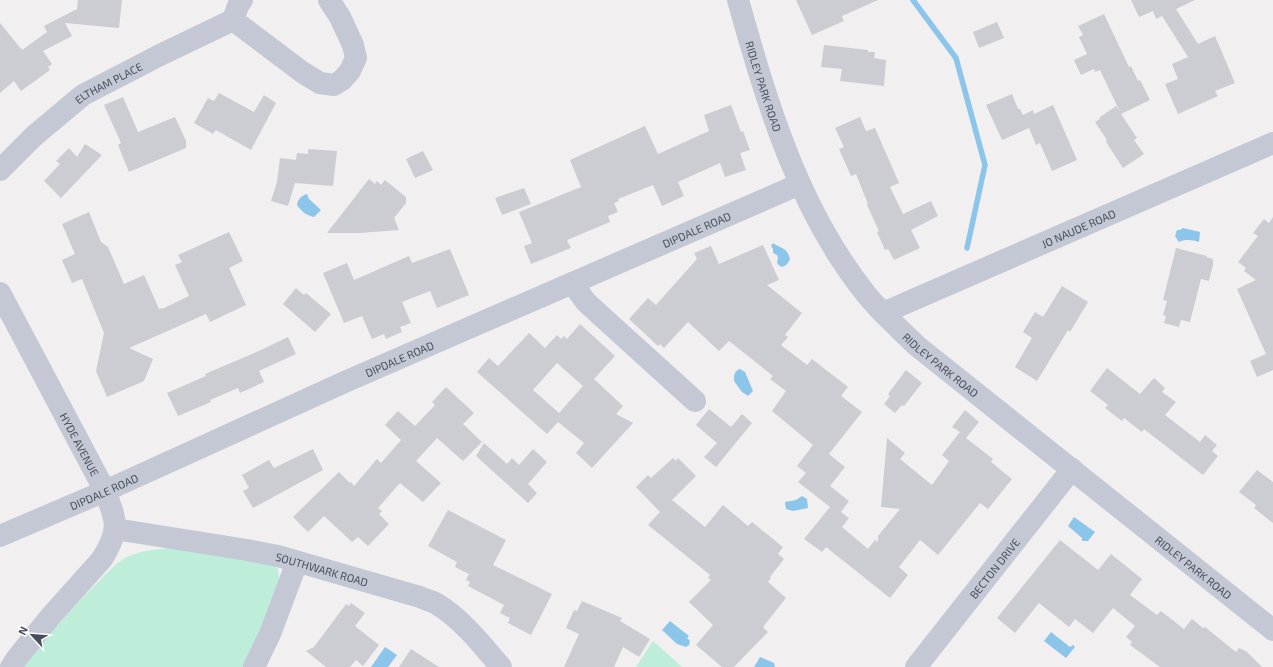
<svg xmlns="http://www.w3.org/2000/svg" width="1273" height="667" font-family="'Exo 2',sans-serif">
<rect width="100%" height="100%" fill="#f1efef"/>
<g fill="#beeed9">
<path d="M175 548 274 564 278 568 279 579 247 667H24C48 637 73 606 101 579 109 571 117 562 127 557 142 550 159 549 175 548Z"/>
<path d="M653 641 682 667H636Z"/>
</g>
<g fill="#8cc5ea">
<path d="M307 194 309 199 321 210 314 217C306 215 302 212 297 205 298 199 301 196 307 194Z"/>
<path d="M1183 228 1200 232 1199 242C1193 240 1185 239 1179 242L1175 236 1177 230H1180Z"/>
<path d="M773 243C781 249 787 247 790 259 787 266 782 270 777 263L778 258 777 255 773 253V249L771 246Z"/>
<path d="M740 369 745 372 753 391 748 396 742 392 734 381C734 375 734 371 740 369Z"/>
<path d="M802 496 807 499 808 508 793 511 786 509 785 502 796 500Z"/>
<path d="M1074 517 1095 532 1088 541H1082V538L1068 526Z"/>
<path d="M670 621 689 636 687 638 690 641 689 645 686 647 677 644 662 630Z"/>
<path d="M1051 632 1070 647 1073 645 1075 647 1066 658 1044 641Z"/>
<path d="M385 647 397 655 388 667H371Z"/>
<path d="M760 657 774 663 775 667H754Z"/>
</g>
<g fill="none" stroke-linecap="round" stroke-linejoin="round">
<path stroke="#8cc5ea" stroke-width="5.5" d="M913 0 956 58 985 165 967 248"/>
</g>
<g fill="#cccdd3" fill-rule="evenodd">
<path d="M78 0H122L119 28 65 23 72 36 43 51 52 64 48 67 50 70 21 91 14 81 0 93V23L22 50 47 32 44 26 77 9Z"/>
<path d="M796 0H878L842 16 844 21 812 35Z"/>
<path d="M1131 0H1195L1176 9 1198 44 1215 36 1235 83 1215 91 1218 96 1178 114 1165 84 1178 79 1172 64 1188 57 1162 16 1156 19 1153 11 1139 17Z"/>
<path d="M1104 14 1129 67 1131 66 1138 81 1140 80 1150 100 1121 114 1137 138 1134 140 1144 154 1123 168 1106 142 1107 140 1095 122 1100 119 1099 118 1116 106 1120 112 1100 70 1095 72 1094 69 1081 75 1074 60 1087 54 1079 37 1083 35 1078 26Z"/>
<path d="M997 22 1004 38 979 48 973 32Z"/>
<path d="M824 45 868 50V52H875L874 58 886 60 884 86 840 81 842 69 821 67Z"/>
<path d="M219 93 254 112 264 95 276 103 251 150 216 130 213 134 194 123 208 98 214 101Z"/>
<path d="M1012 94 1018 109H1020L1023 115 1033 110 1034 114 1053 105 1077 160 1052 171 1040 143 1036 145 1029 128 1002 140 986 105Z"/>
<path d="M123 97 138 132 175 117 186 141V148L129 172 118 145 121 143 104 105Z"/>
<path d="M731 105 741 132 743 131 750 150 740 153 746 170 725 177 720 163 678 182 684 196 662 206 653 185 618 199 619 201 614 203 618 212 608 216 610 222 567 240 571 248 531 264 524 246 532 243 519 212 581 187 570 160 645 126 658 154 709 131 704 115Z"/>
<path d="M860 117 866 131 875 128 899 183 890 187 903 214 931 201 938 216 911 230 920 248 894 260 888 249 885 250 877 232 879 231 867 205 868 204 856 174 851 176 839 149 844 147 835 128Z"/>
<path d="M85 144 102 155 61 198 44 181 60 164 56 161 69 148 77 157Z"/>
<path d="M308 149 337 151 333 186 295 183 288 206 271 201 277 182 280 158 296 160 297 153 308 154Z"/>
<path d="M423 151 433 170 415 178 406 159Z"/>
<path d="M369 179 375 184 377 181 381 185 385 180 406 197V203L394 218 399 230 360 233H327Z"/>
<path d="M524 188 531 204 502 215 495 198Z"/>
<path d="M89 212 101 242 108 247 124 284 144 275 159 309 162 308V309L189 296 175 265 182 262 178 255 229 232 243 261 229 268 246 305 210 322 206 314 129 348 153 359 144 381 107 397 96 371 104 333 82 279 72 283 62 260 75 254 62 224Z"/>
<path d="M1273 217V370L1257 377 1250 361 1266 354 1237 289 1256 280 1244 271 1246 268 1238 262 1258 236 1253 233 1264 219 1269 223Z"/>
<path d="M763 245 779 280 767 285 802 313 785 335 788 337 781 345 807 365 812 359 848 387 841 396 862 412 829 454 845 467 830 486 849 501 841 512 849 518 842 527 868 549 875 540 878 542V536L900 509 881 507 887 438 905 453 900 459 932 485 949 461 942 455 960 432 952 427 965 410 979 422 966 438 993 459 991 462 1012 479 988 509 980 503 938 555 920 540 899 567 908 575 890 598 826 547 822 552 804 539 830 507 798 482 806 473 797 466 813 445 772 411 786 391 770 379 773 376 729 341 719 351 688 322 664 348 660 344 658 346 629 319 648 298 656 305 697 259 694 253 711 246 719 264Z"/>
<path d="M1176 248 1207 256 1206 257 1213 259V265L1209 281 1201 279 1190 322 1181 320 1179 327 1164 323 1166 316 1163 315 1167 301 1163 300Z"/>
<path d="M450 249 469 295 437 308 430 291 402 302 411 323 400 327 402 332 386 339 384 334 372 339 362 316 344 323 323 273 347 263 354 280 409 256 412 263Z"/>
<path d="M1062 286 1088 302 1070 332 1068 330 1037 381 1015 367 1032 338 1023 332 1035 312 1043 317Z"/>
<path d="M296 288 304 295 306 293 331 314 315 332 283 304Z"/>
<path d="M580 324 615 356 594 379 623 406 616 414 633 423 592 468 576 453 584 443 558 422 547 434 477 372 489 358 498 366 529 333 545 348 557 335 561 339 564 336 567 339ZM557 363 583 386 559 413 533 390Z"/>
<path d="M288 337 296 354 259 371 264 382 240 393 238 388 210 400 211 402 178 416 167 393 206 376 205 374 261 350Z"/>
<path d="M1107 368 1140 394 1154 378 1165 388 1162 392 1176 402 1165 415 1200 442 1205 435 1217 445 1212 451 1218 456 1203 475 1144 429 1142 432 1124 418 1122 421 1105 408 1108 405 1090 391Z"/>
<path d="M906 370 922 383 904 406 902 405 895 413 884 404 890 396 888 394Z"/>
<path d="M446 387 474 413 463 424 482 442 463 461 437 438 416 461 441 483 423 502 400 483 378 508 382 511 379 514 389 524 368 546 358 537 352 542 324 516 308 532 293 517 339 472 350 483 351 482 354 486 377 459 381 463 401 440 385 425 398 411 415 426 435 405 432 402Z"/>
<path d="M709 409 731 427 742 414 752 423 716 467 704 457 717 443 696 425Z"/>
<path d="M484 443 507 464 512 458 519 465 533 449 547 462 528 484 537 493 528 503 476 456Z"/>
<path d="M313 449 323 470 253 508 243 491 249 488 242 475 269 460 274 468Z"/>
<path d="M673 458 676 461 678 458 696 476 672 500 705 527 723 505 748 526 752 522 783 547 778 554 784 559 770 577 771 578 768 582 786 598 763 627 768 632 734 667H722L696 645 713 625 689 602 711 580 708 578 710 575 648 525 660 512 636 487 648 475 651 478Z"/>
<path d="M1257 470 1273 482V523L1254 508 1256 505 1239 492Z"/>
<path d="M448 510 506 540 493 565 552 594 531 635 508 623 510 618 500 613 504 605 468 586 470 582 466 580 469 574 455 567 457 562 428 546Z"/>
<path d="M1060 540 1098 570 1111 554 1142 579 1130 595 1157 615 1161 611 1184 629 1192 619 1203 628 1205 627 1236 652 1239 648 1246 651 1262 667H1160L1130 645 1132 642 1126 637 1135 626 1113 608 1093 633 1075 619 1069 627 1039 603 1015 633 997 618Z"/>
<path d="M582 601 622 618 620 621 650 639 639 657 623 647 614 667H564L579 634 566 628 574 610 577 611Z"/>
<path d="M351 603 365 613 355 626 379 645 363 666 356 660 350 667H326L306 651 314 647 346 604 349 606Z"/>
<path d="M411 649 439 667H399Z"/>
</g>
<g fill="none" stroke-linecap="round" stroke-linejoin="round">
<g stroke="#c3c8d4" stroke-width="22">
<path d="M242 0 238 6 233 20 302 72 320 83 334 85 342 80 350 71 356 58 353 45 340 17 329 0"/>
<path id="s1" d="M738 0C767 103 798 209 866 294 881 313 900 329 917 346L1273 630"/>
<path id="s2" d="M0 170 34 136 83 95 160 55 233 20"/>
<path d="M572 283 586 302 599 314 695 401"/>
<path id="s3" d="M0 293 105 491C117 522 120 530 102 559L51 616 17 658 11 667"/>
<path id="s4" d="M883 313 1273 143"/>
<path id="s5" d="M115 529 247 550 278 556 420 597C426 600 432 601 437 604 463 620 482 645 501 667"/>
<path id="s6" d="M0 536 105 491 347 381 800 184"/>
<path d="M254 667 270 634 297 562"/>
<path id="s7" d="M916 667 1072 469"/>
</g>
</g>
<g text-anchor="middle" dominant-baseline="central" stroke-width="3.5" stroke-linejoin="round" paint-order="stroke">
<g font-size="11" fill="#474e5c" stroke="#fff">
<text stroke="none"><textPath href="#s2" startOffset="140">ELTHAM PLACE</textPath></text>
<text stroke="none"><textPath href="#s1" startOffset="90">RIDLEY PARK ROAD</textPath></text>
<text stroke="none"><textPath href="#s4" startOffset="213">JO NAUDE ROAD</textPath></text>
<text stroke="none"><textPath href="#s6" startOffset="761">DIPDALE ROAD</textPath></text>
<text stroke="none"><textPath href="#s6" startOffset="437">DIPDALE ROAD</textPath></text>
<text stroke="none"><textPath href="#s1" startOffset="426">RIDLEY PARK ROAD</textPath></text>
<text stroke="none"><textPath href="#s3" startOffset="171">HYDE AVENUE</textPath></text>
<text stroke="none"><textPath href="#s6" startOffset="113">DIPDALE ROAD</textPath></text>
<text stroke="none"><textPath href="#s1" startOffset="750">RIDLEY PARK ROAD</textPath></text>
<text stroke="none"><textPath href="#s7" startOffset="126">BECTON DRIVE</textPath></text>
<text stroke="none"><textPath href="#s5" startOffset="211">SOUTHWARK ROAD</textPath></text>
</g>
</g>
<g transform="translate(32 635) rotate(296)" stroke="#ffffff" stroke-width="3" paint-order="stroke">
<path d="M0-3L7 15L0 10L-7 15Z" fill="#474e5c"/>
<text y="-6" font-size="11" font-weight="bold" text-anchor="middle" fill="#474e5c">N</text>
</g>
</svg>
